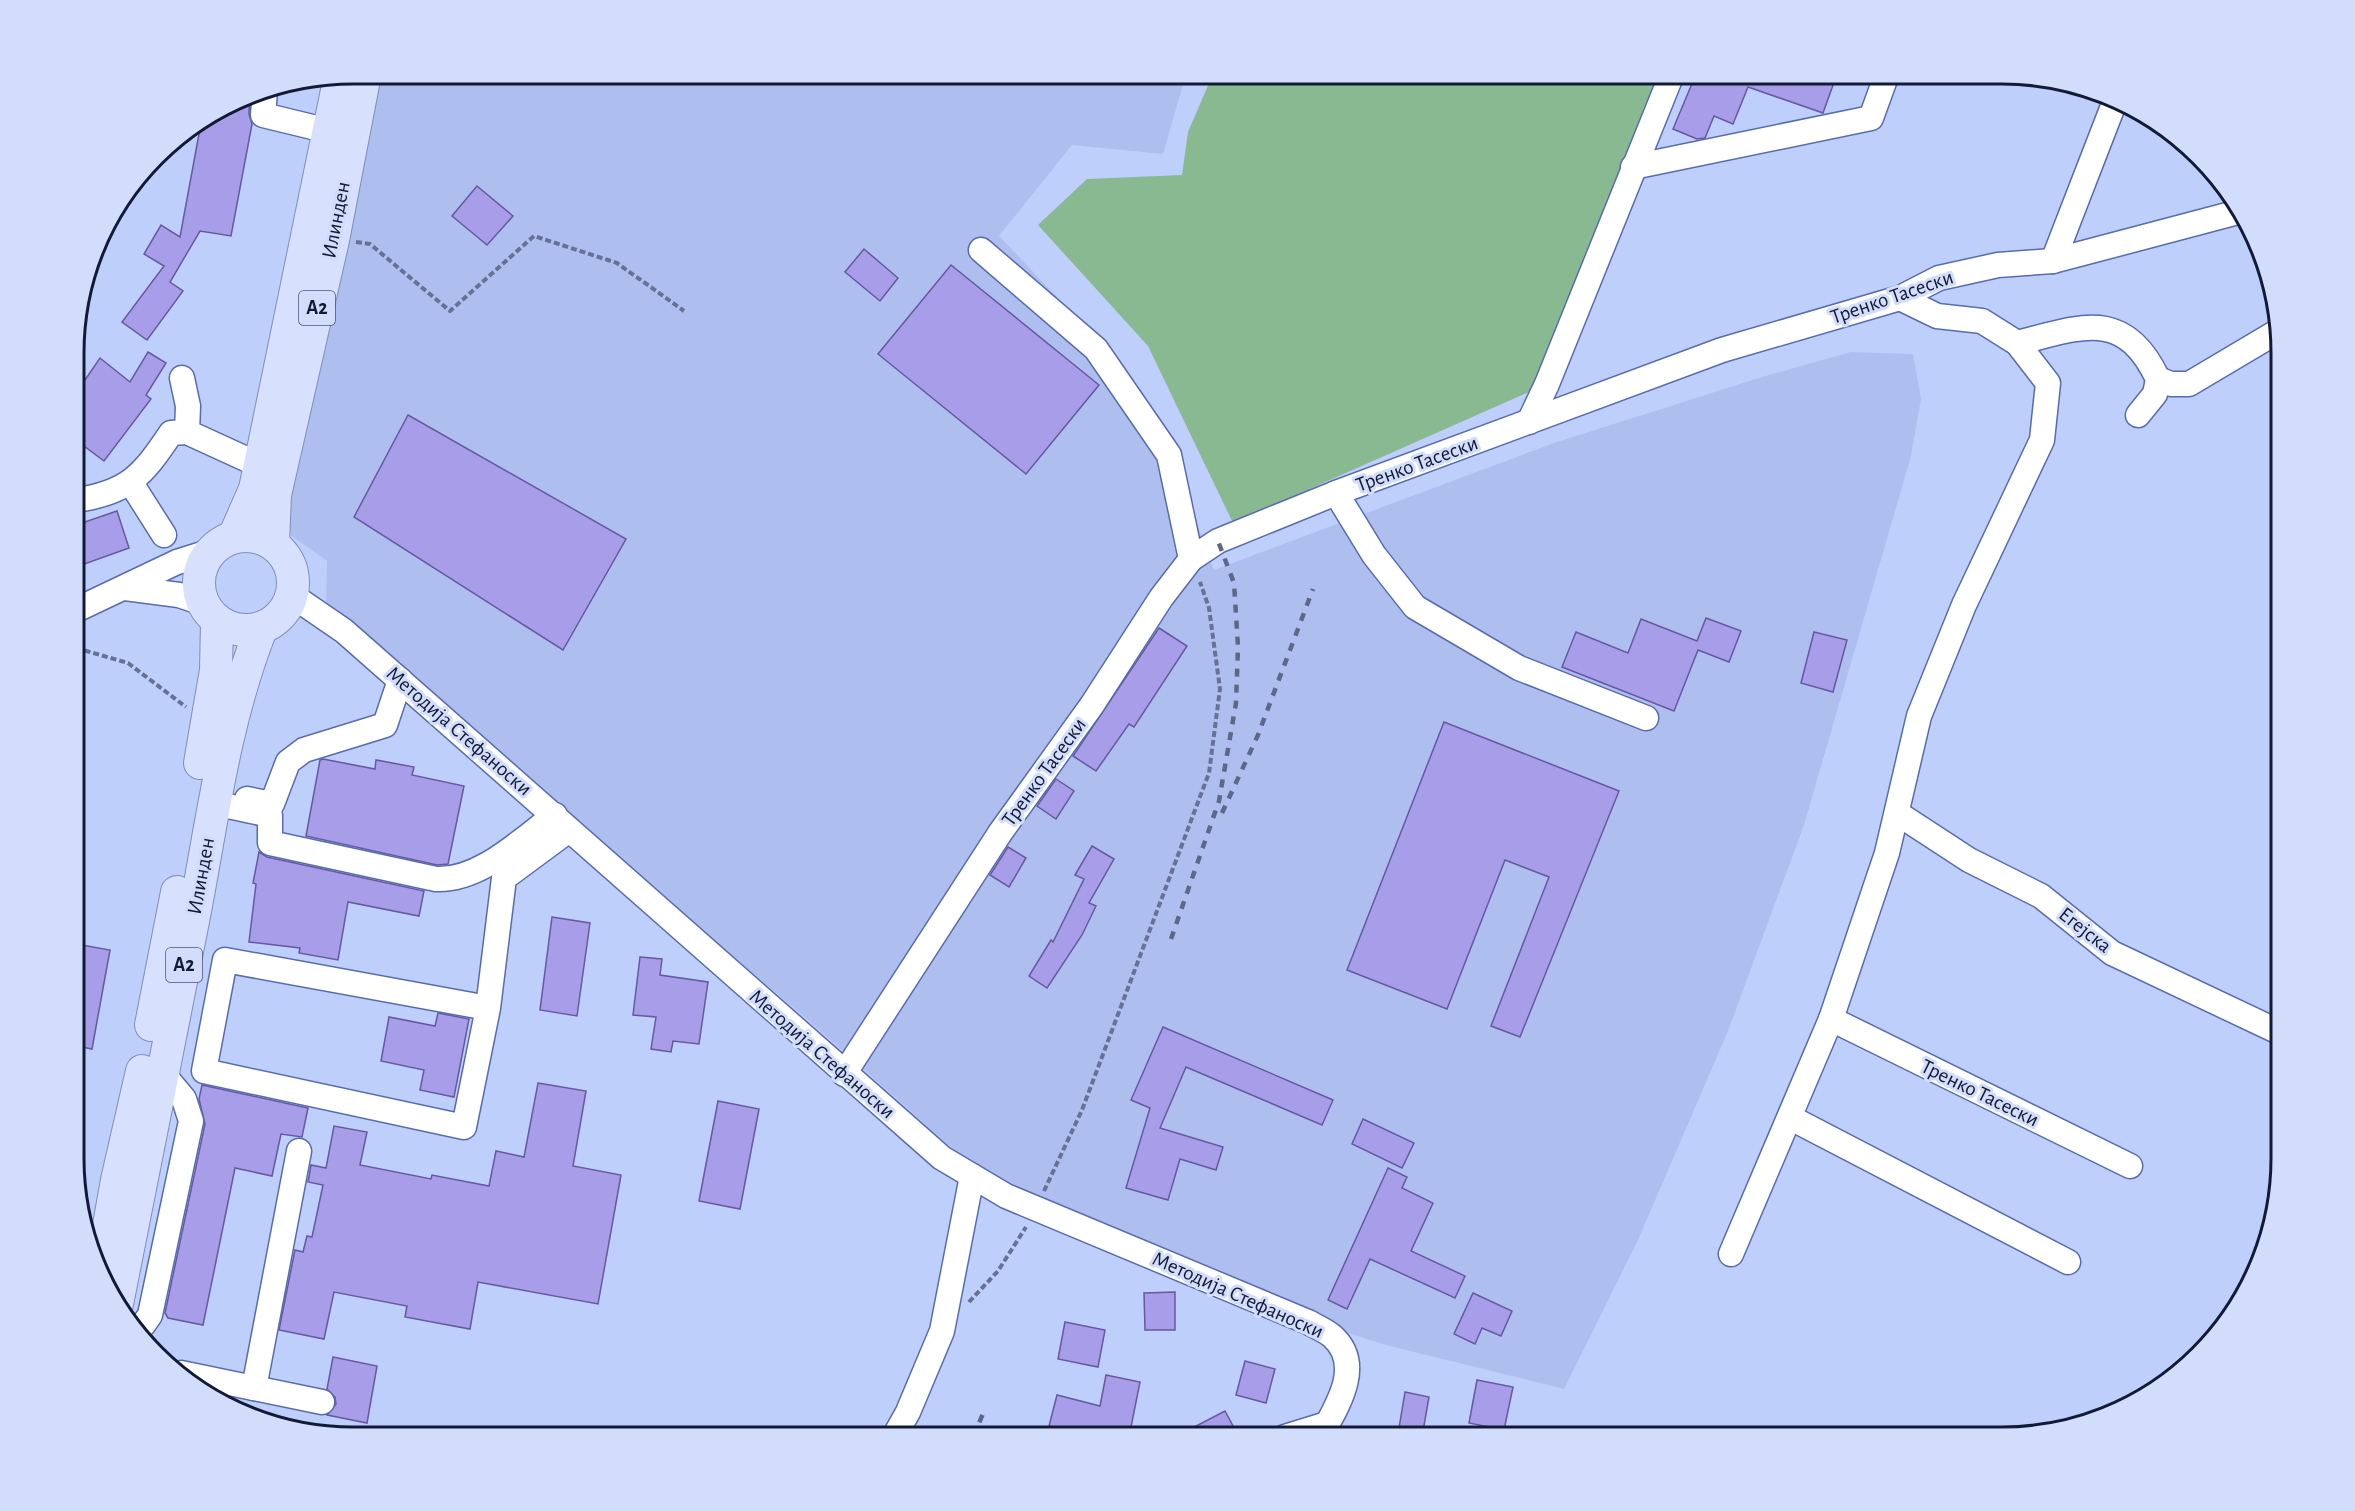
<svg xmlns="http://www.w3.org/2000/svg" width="2355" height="1511" font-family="'Alegreya Sans',sans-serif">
<rect width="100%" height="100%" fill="#bfcffc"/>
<path fill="#aebfef" d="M374 74H1186L1163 154 1072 145 999 236 1110 353 1171 453 1214 570 1554 443 1762 377 1851 352 1913 354 1921 399 1911 456 1804 825 1728 1031 1638 1240 1564 1389 1386 1345 1333 1328 978 1171 808 1020 634 873 326 604 327 561 282 529Z"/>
<path fill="#88b991" d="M1213 74H1672L1547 384 1233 523 1148 346 1038 225 1087 179 1182 175 1188 132Z"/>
<g fill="#a89de9" stroke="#65599f" stroke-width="1.5">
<path d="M1696 74H1837L1823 113 1748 87 1733 124 1714 116 1705 138 1697 139 1673 129Z"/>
<path d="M250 94 249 114 252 124 231 236 200 231 170 282 183 291 147 340 122 322 164 266 144 254 161 225 180 237 201 123Z"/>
<path d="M477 186 513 216 487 245 452 216Z"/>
<path d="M864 249 898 278 880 301 845 272Z"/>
<path d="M951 265 1099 385 1026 474 878 354Z"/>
<path d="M148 352 166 363 146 395 151 399 104 461 76 440V393L100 358 130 382Z"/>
<path d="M408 415 626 539 563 650 354 517Z"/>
<path d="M117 511 129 548 76 567V525Z"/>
<path d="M1706 618 1741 631 1729 662 1698 650 1674 711 1562 667 1576 632 1628 653 1641 619 1697 641Z"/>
<path d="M1159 628 1187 646 1134 727 1129 724 1096 771 1073 756Z"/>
<path d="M1814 632 1847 640 1833 692 1801 683Z"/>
<path d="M1444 722 1619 791 1520 1037 1491 1026 1549 877 1505 860 1447 1009 1347 970Z"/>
<path d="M323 759 375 769 376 760 414 767 412 775 464 786 448 864 437 865 306 836 320 760Z"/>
<path d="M1056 779 1074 791 1056 819 1037 806Z"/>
<path d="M1092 846 1114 859 1089 903 1096 906 1082 935 1047 988 1029 976 1051 940 1053 942 1084 879 1075 875Z"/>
<path d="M1008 847 1026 858 1009 887 990 875Z"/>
<path d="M259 852 267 857 424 891 419 916 348 902 338 960 299 953 300 948 249 942 256 884 253 883Z"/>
<path d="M552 917 590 923 577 1016 540 1010Z"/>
<path d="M76 944 110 950 92 1049 76 1046Z"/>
<path d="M640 957 662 959 660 975 708 982 699 1044 673 1041 671 1052 651 1049 656 1017 633 1015Z"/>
<path d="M438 1013 469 1019 454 1097 420 1090 424 1070 381 1061 389 1017 435 1026Z"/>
<path d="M1163 1027 1333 1100 1322 1125 1186 1067 1160 1128 1223 1147 1216 1170 1180 1159 1168 1200 1126 1188 1150 1108 1131 1100Z"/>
<path d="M538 1083 586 1091 573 1166 621 1175 598 1304 478 1282 470 1329 405 1317 407 1306 334 1292 324 1339 279 1330 295 1250 303 1252 307 1236 312 1237 323 1185 308 1182 311 1165 326 1168 334 1126 367 1132 360 1165 431 1179 432 1175 489 1186 496 1151 524 1157Z"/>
<path d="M202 1085 308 1108 302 1137 281 1134 272 1176 235 1168 203 1325 168 1318 165 1313 205 1124 199 1099Z"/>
<path d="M718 1101 759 1109 740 1209 699 1201Z"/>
<path d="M1363 1119 1414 1143 1402 1168 1352 1144Z"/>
<path d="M1388 1168 1407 1177 1402 1188 1433 1203 1411 1251 1465 1276 1455 1298 1370 1259 1347 1309 1328 1300Z"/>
<path d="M1175 1292V1330H1145L1144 1293Z"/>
<path d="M1473 1293 1512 1311 1501 1336 1482 1328 1475 1344 1454 1334Z"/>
<path d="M1065 1322 1105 1330 1098 1367 1058 1359Z"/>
<path d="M333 1357 377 1366 367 1423 327 1415 336 1404 335 1397 327 1389Z"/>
<path d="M1245 1361 1275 1369 1266 1403 1236 1395Z"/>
<path d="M1106 1375 1140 1382 1129 1437H1092L1049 1426 1057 1395 1100 1406Z"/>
<path d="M1477 1380 1513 1387 1504 1430 1469 1423Z"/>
<path d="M1405 1392 1429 1397 1422 1437 1398 1434Z"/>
<path d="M1225 1411 1239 1437H1175Z"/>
</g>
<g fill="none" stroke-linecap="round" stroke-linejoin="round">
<g stroke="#576cb0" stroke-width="27">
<g id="minor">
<path d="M265 91 263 115 329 131"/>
<path d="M1633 167 1871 118 1887 74"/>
<path d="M981 250 1096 349 1169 455 1191 559"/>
<path d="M2053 261 2115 101"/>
<path d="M2017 343C2081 327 2124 307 2158 379L2155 394 2138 415"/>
<path d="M182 378 188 406 187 432 246 459"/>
<path d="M2158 379 2171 384H2189L2280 330"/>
<path d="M1529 422 1547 384 1672 74"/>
<path d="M131 483 164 535"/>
<path d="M1336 493 1374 555 1415 607 1519 668 1646 718"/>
<path d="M76 500C128 493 143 475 171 433L187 432"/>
<path d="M125 588 179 595 203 603"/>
<path d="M293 596 344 631 942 1158 1006 1196 1308 1322C1315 1326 1325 1330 1332 1336 1365 1365 1336 1408 1320 1437"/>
<path d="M76 610 177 562 212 551"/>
<path d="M247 799 272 804 288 762 304 750 385 725 400 680"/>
<path d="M214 803 270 815V843L436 879C480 881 521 840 555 815"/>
<path d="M1897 813 1969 860 2041 896 2112 953 2281 1033"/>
<path d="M488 1008 225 960 204 1071 464 1127 488 1008 504 878 569 830"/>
<path d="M1831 1019 2130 1166"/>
<path d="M844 1074 1000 833 1092 705 1161 598 1191 559 1218 541 1336 493 1722 350 1900 298 1939 278 1998 265 2053 261 2242 211"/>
<path d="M1791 1118 2068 1262"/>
<path d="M1731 1254 1831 1019 1887 853 1919 716 1964 605 2042 440 2048 383 2017 343 1982 321 1937 316 1900 298"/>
<path d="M135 1328 143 1325 150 1315 191 1121 184 1099 163 1074"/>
<path d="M181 1373 322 1402"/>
<path d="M254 1388 299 1151"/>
<path d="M894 1437 908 1412 942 1331 972 1176"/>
<path d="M1285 1437 1327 1424"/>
</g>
</g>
<g stroke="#808eb7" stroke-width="34">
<g id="major">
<circle cx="246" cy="583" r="47"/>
<path d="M234 537 255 489 340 76"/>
<path d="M273 543 275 495 333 240 365 74"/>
<path d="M200 763 216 670 217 621"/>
<path d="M151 1025 177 892"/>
<path d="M102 1265 117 1180 142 1071"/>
<path d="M117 1304C143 1173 169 1042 195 911 213 815 225 720 261 629"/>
</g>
</g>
<g stroke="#657195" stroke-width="4" stroke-dasharray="6 3" stroke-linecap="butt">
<path d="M356 242 370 244 450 311 534 236 617 263 684 311"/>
<path d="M76 648 128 663 186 707"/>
<path d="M1044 1191 1082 1110 1209 773 1220 689 1209 608 1200 582"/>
<path d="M969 1302 998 1271 1026 1227"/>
</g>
<use href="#minor" stroke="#fff" stroke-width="24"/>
<use href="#major" stroke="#d7e1fe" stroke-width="32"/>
<g stroke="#5c678a" stroke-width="4.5" stroke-dasharray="8 8" stroke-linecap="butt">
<path d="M1222 813 1258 735 1313 589"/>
<path d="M1171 939 1219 801 1236 703 1238 647 1234 583 1218 541"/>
<path d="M960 1437 966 1423"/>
<path d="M973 1437 985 1409"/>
</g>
</g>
<g text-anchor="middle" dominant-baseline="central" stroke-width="6" stroke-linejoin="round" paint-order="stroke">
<g fill="#d2ddfb" stroke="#4c5470" stroke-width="1.5">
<rect x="299" y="291" width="36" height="34" rx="4.5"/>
<rect x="166" y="948" width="36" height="34" rx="4.5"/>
</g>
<g font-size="20" font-weight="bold" fill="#121a35">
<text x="317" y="308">A2</text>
<text x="184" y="965">A2</text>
</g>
<g font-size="21" fill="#121a35" stroke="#d2ddfb">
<text transform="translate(336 220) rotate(-79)">Илинден</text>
<text transform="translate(1892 297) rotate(-19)">Тренко Тасески</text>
<text transform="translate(1417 464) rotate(-20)">Тренко Тасески</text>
<text transform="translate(459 731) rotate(41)">Методија Стефаноски</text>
<text transform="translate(1044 772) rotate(-54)">Тренко Тасески</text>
<text transform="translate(201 876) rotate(-80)">Илинден</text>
<text transform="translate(2085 930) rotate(38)">Егејска</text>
<text transform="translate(822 1054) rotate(41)">Методија Стефаноски</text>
<text transform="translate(1980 1093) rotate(26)">Тренко Тасески</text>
<text transform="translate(1238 1295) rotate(24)">Методија Стефаноски</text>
</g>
</g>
<path d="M0 0H2355V1511H0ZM353 84H2002A269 269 0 0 1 2271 353V1158A269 269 0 0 1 2002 1427H353A269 269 0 0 1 84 1158V353A269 269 0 0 1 353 84Z" fill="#d2ddfb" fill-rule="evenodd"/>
<path fill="none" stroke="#121a35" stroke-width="3" d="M353 84H2002A269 269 0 0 1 2271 353V1158A269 269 0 0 1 2002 1427H353A269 269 0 0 1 84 1158V353A269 269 0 0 1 353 84Z"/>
</svg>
